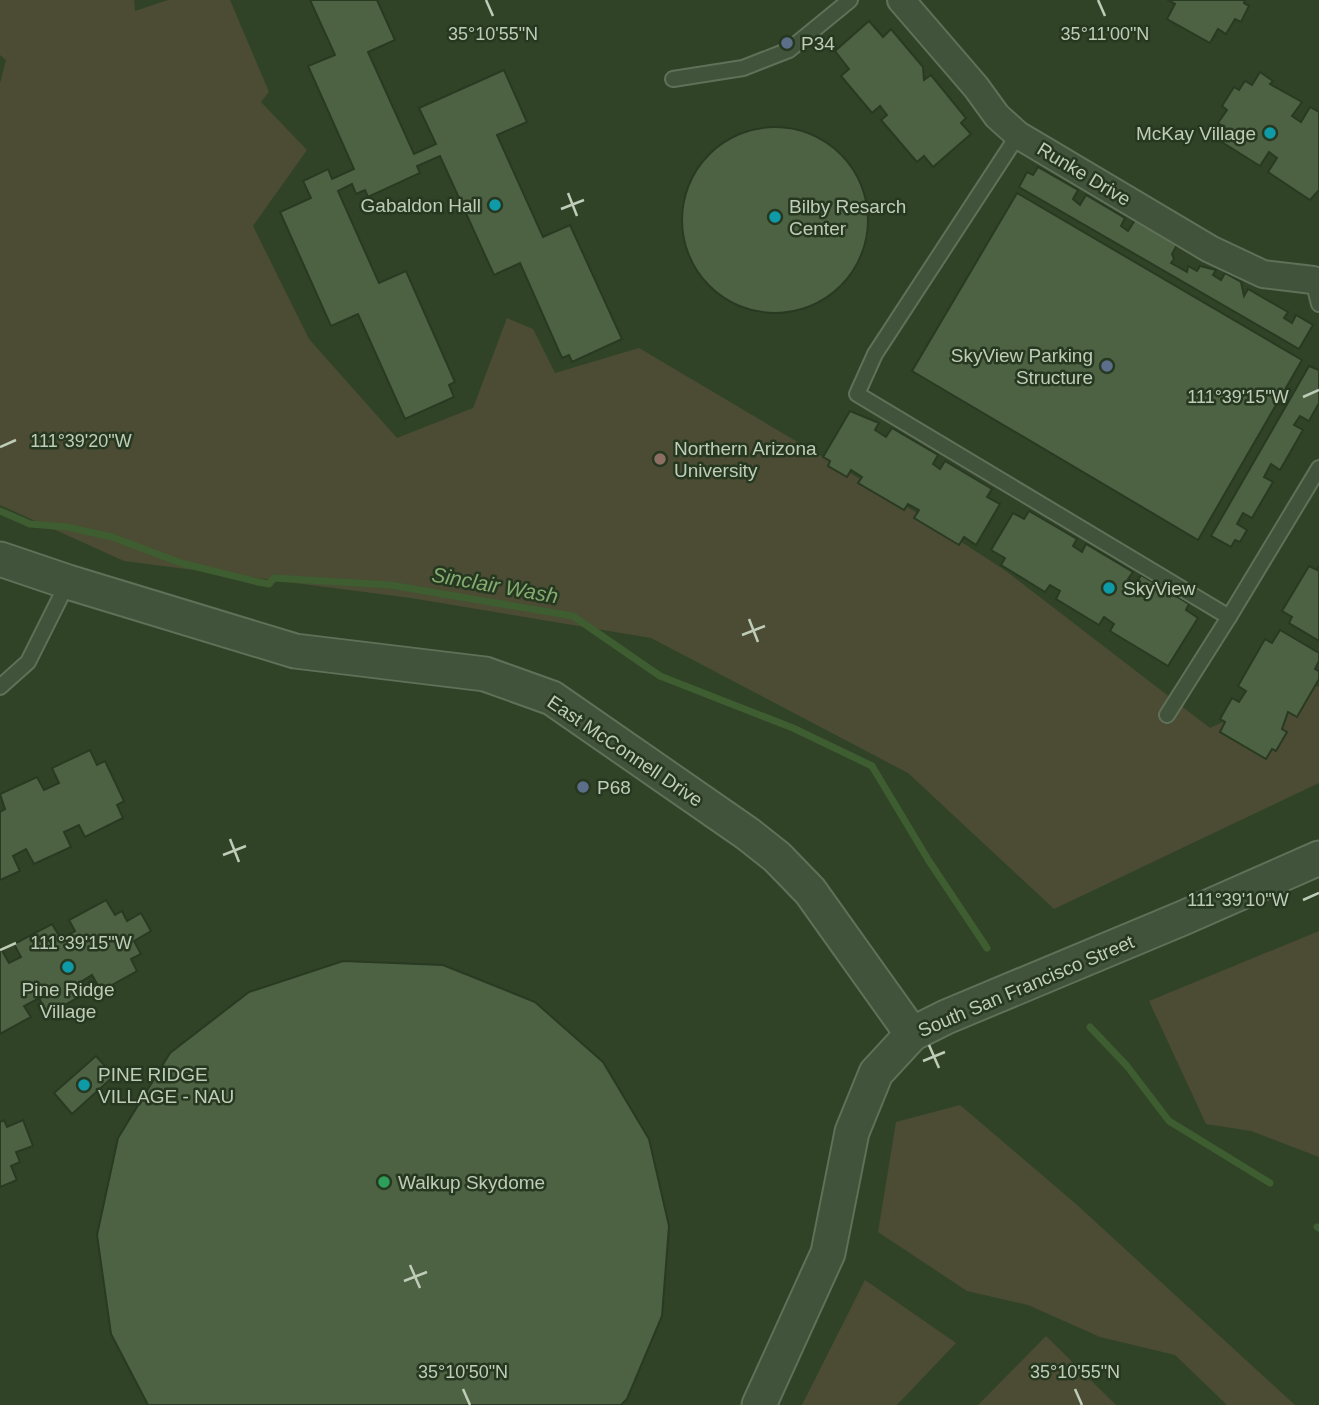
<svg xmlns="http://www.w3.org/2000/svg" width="1319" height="1405" font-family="Arial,sans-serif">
<rect width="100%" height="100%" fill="#304327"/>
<g fill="#4b4c33">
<path d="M0 0H134L135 11 168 0H230L269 92 261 102 307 150 253 226 309 339 397 438 473 408 507 318 533 329 555 373 639 348 914 511 1006 571 1210 728 1286 692 1319 686V783L1054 909 908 773 651 638 411 598 124 561 0 505V83L6 60 0 55Z"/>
<path d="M1319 931V1157L1251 1131 1206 1124 1149 1001Z"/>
<path d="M960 1105 1076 1204 1295 1405H1227L1175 1355 1100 1337 1028 1305 967 1291 878 1232 896 1122Z"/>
<path d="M865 1280 956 1343 897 1405H802Z"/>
<path d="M1046 1336 1116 1405H978Z"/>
</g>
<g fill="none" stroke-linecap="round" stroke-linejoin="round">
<g stroke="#3e5d30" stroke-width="7">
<path d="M0 511 30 524 67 527 112 537 181 563 258 582 269 584 274 578 390 585 573 616 660 676 793 728 872 766 929 861 987 948"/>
<path d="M1090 1027 1127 1066 1169 1121 1270 1183"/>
<path d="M1317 1227 1319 1228"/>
</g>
</g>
<g fill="#4d6243" stroke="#293a22" stroke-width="2">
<path d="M310 0H377L395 40 368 52 414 154 436 144 419 108 504 70 527 122 497 135 543 237 570 225 622 339 572 362 569 355 562 358 520 263 494 275 440 156 417 166 420 173 368 197 365 190 356 194 352 184 338 191 379 283 406 271 455 382 449 385 454 397 405 419 358 314 331 326 280 212 311 198 303 181 328 169 332 179 354 169 308 66 335 55Z"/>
<path d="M1168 0H1245L1244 3 1249 6 1241 22 1235 19 1226 34 1218 29 1210 43 1167 19 1175 4Z"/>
<path d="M869 21 883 37 891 29 923 67 924 80 931 75 966 118 961 123 971 134 933 167 924 156 917 162 881 120 887 115 880 106 872 113 841 76 849 69 835 51Z"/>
<path d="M1260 72 1273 81 1270 84 1302 102 1292 116 1301 122 1310 107 1319 112V190L1310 200 1268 172 1277 158 1269 152 1260 166 1217 139 1225 128 1218 123 1227 110 1222 106 1234 87 1239 90 1245 81 1252 85Z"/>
<circle cx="775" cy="220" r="93"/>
<path d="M1038 167 1078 190 1073 199 1080 205 1086 195 1125 218 1121 226 1128 231 1135 220 1177 245 1172 254 1174 259 1171 263 1187 272 1188 266 1197 271 1200 266 1216 270 1213 275 1221 280 1225 273 1241 282 1244 296 1248 289 1288 312 1284 318 1292 323 1296 315 1313 325 1299 349 1019 187 1027 172 1033 175Z"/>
<path d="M1017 193 1302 360 1198 540 912 371Z"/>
<path d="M1309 366 1319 370V403L1309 421 1300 416 1294 425 1303 430 1280 470 1271 464 1264 477 1273 482 1252 518 1243 513 1237 524 1247 530 1240 542 1235 540 1231 547 1211 536Z"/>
<path d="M850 411 879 423 875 430 886 437 892 428 938 455 933 464 940 469 945 461 992 489 987 497 1000 504 976 545 964 537 959 545 914 518 919 510 908 504 904 510 858 483 862 477 851 470 847 477 828 466 830 461 823 457Z"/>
<path d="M1029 511 1077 539 1073 546 1082 552 1086 544 1133 572 1128 579 1136 584 1141 575 1189 604 1186 610 1198 618 1168 666 1110 631 1114 624 1104 617 1099 625 1056 599 1060 591 1050 585 1045 592 1001 565 1005 558 991 550 1013 513 1024 519Z"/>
<path d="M1309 566 1317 570 1319 566V641L1289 623 1292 617 1282 611Z"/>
<path d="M1280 630 1319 653V661L1315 669 1319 671V679L1297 717 1288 712 1282 729 1287 732 1276 751 1272 749 1266 759 1220 732 1225 722 1220 719 1232 698 1239 702 1246 691 1238 686 1265 639 1272 643Z"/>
<path d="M90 750 97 765 105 761 124 801 117 805 123 818 85 837 79 825 64 832 71 847 34 864 26 849 13 856 20 871 0 880V812L5 809 0 794 37 777 44 790 59 783 52 768Z"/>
<path d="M106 900 115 915 122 911 127 921 141 913 151 931 134 941 141 954 131 959 137 971 101 991 92 975 79 983 85 994 48 1014 39 998 24 1006 31 1017 0 1034V947L9 963 21 957 14 944 52 924 61 939 75 931 69 920Z"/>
<path d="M343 961 443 965 535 1002 603 1062 649 1139 669 1226 662 1316 627 1399 621 1405H148L111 1334 97 1235 118 1138 170 1053 249 992Z"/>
<path d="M96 1056 114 1076 72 1114 54 1093Z"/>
<path d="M4 1120 7 1127 23 1120 33 1146 16 1152 20 1162 11 1166 17 1180 0 1187V1122Z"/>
</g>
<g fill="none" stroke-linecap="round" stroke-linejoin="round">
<g stroke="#607059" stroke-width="18">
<g id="service">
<path d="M673 79 743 68 789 50 850 0"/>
<path d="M1018 135 875 354 857 394 1229 617"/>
<path d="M1313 280 1319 304"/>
<path d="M0 687 28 662 68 582"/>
<path d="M1167 715 1229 617 1319 468"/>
</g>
</g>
<g stroke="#607059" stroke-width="30">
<path id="minor" d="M901 0 976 87 997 116 1018 135 1210 249 1263 274 1313 280"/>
</g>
<g stroke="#607059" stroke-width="37">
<g id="tertiary">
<path d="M0 559 68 582 295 651 485 674 552 698 748 834 777 857 810 891 912 1034"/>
<path d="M759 1405 828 1253 852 1132 876 1073 912 1034 946 1017 1183 918 1319 858"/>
</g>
</g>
<use href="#service" stroke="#42533b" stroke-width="14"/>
<use href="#minor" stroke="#42533b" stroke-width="26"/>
<use href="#tertiary" stroke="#42533b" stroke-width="33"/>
</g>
<path fill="none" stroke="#beccb8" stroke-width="2.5" d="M486 0 493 16M1098 0 1105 16M568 193 577 216M561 209 584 200M1303 397 1319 390M0 447 16 440M749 619 758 642M742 635 765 626M230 839 239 862M223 855 246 846M1303 900 1319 893M0 950 16 943M929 1045 939 1068M923 1061 945 1052M410 1265 420 1288M404 1281 427 1272M463 1389 470 1405M1075 1389 1082 1405"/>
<g fill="#5c6f8a" stroke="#273820" stroke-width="2.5">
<circle cx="787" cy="43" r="7"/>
<circle cx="1107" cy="366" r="7"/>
<circle cx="583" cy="787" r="7"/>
</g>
<g fill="#0f9aa8" stroke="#273820" stroke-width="2.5">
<circle cx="1270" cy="133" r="7"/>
<circle cx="495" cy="205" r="7"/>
<circle cx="775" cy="217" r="7"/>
<circle cx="1109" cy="588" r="7"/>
<circle cx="68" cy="967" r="7"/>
<circle cx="84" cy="1085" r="7"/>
</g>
<circle fill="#8d6e63" stroke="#273820" stroke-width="2.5" cx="660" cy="459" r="7"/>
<circle fill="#2e9e5b" stroke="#273820" stroke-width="2.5" cx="384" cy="1182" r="7"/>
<g text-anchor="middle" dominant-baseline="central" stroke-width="5" stroke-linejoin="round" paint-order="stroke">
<g font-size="19" fill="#beccb8" stroke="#273820" text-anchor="start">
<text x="801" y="43">P34</text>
<text x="1256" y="133" text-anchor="end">McKay Village</text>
<text x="481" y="205" text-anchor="end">Gabaldon Hall</text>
<text x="789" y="206">Bilby Resarch<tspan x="789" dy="22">Center</tspan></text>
<text x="1093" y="355" text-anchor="end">SkyView Parking<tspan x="1093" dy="22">Structure</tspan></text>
<text x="674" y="448">Northern Arizona<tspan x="674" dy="22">University</tspan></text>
<text x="1123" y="588">SkyView</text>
<text x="597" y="787">P68</text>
<text x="68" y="989" text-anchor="middle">Pine Ridge<tspan x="68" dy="22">Village</tspan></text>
<text x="98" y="1074">PINE RIDGE<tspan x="98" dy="22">VILLAGE - NAU</tspan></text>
<text x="398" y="1182">Walkup Skydome</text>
</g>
<g font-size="19" fill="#beccb8" stroke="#273820">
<text transform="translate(1084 174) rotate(31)">Runke Drive</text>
<text transform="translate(625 751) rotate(34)">East McConnell Drive</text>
<text transform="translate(1026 986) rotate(-23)">South San Francisco Street</text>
</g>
<g font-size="21" font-style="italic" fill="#84ab71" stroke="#273820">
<text transform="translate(495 585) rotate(10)">Sinclair Wash</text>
</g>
</g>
<g font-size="18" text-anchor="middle" fill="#beccb8" stroke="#273820" stroke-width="5" stroke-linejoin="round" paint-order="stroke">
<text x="493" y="40">35°10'55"N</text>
<text x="1105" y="40">35°11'00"N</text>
<text x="1238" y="403">111°39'15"W</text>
<text x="81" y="447">111°39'20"W</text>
<text x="1238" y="906">111°39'10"W</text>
<text x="81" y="949">111°39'15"W</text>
<text x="463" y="1378">35°10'50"N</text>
<text x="1075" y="1378">35°10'55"N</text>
</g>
</svg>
